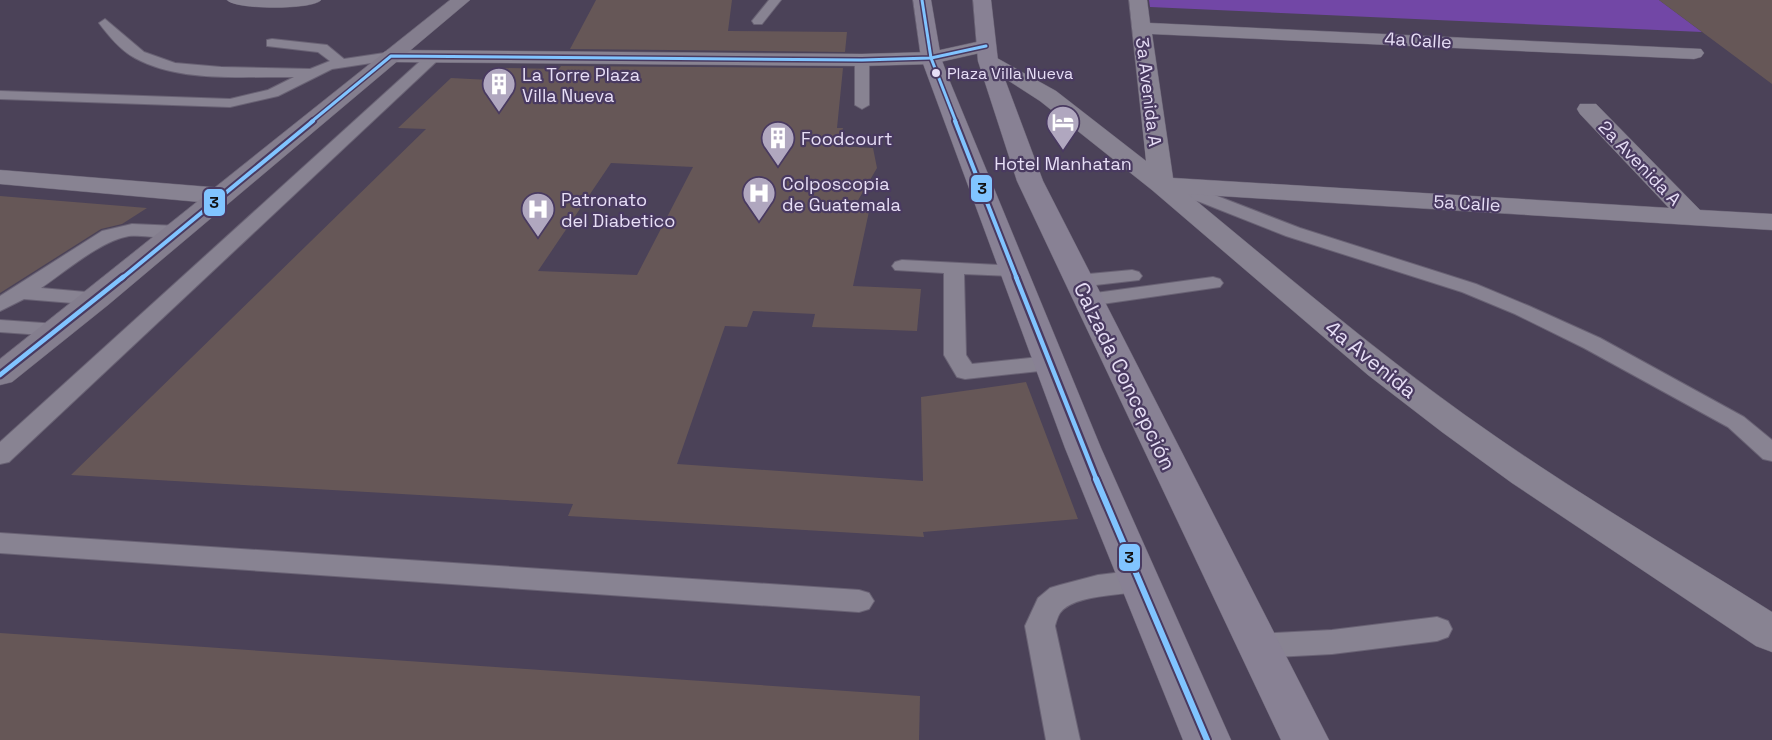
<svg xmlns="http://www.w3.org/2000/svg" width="1772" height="740" font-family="'Space Grotesk',sans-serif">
<rect width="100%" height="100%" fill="#4b4258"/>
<path fill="#7247a6" d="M1149 0H1659L1702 32 1150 7Z"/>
<g fill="#665757" fill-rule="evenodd">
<path d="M596 0H732L728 31 847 32 845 52 570 49Z"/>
<path d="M1659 0H1772V84L1721 46Z"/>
<path d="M561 66 843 68 837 128H843L838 146 873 148 877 168 857 202H871L853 286 921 289 917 331 812 327 815 314 753 311 747 327 725 326 677 464 923 481 921 397 1026 382 1078 519 923 532 924 537 568 516 573 504 71 475 426 129 398 128 451 78 490 80 502 68 559 69ZM611 163 693 167 637 275 538 271Z"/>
<path d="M0 196 147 208 122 224 101 229 0 293Z"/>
<path d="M0 633 920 696 919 740H0Z"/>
</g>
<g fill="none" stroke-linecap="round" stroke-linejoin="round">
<g stroke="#696274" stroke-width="2">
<g id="service">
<path d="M769 0H781L762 24H754L752 21Z"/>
<path d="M105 19 144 52 175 63 221 67 310 69 330 61 318 52 267 46V40L272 39 327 45 344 59 391 52 398 56 391 60 332 69 278 96 230 107 0 99V91L230 99 268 90 294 77C243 76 181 83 135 58 121 51 108 35 99 23Z"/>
<path d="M433 53 438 54V60L9 462 0 464V442L428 54Z"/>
<path d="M862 56 869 60V105L862 109 855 105V60Z"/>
<path d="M1165 181 1212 194 1300 228 1476 284 1529 306 1600 338 1744 417 1772 440V461L1763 459 1728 427 1584 348 1515 314 1462 292 1286 236 1200 202 1159 190 1156 186Z"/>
<path d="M132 224 178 226 187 232C179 243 143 234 129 236 100 241 65 272 41 288L97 293 104 295 107 299 104 303 97 305 24 299 0 311V296L102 231Z"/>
<path d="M902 260 1019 266 1022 270 1012 276 964 274 966 355 972 364 1049 356 1057 358 1060 363 1057 368 1049 370 965 379 957 377 944 355V273L895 270 892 266 895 262Z"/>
<path d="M1132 270 1139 272 1142 276 1139 280 1078 287 1071 285 1068 281 1071 277 1078 275Z"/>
<path d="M1213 277 1220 279 1223 283 1220 287 1088 306 1081 304 1078 300 1081 296 1088 294Z"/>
<path d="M0 320 57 324 65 325 68 330 65 335 57 336 0 332Z"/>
<path d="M0 533 859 590 869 593 874 601 869 609 859 612 0 553Z"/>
<path d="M1140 570 1150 573 1154 581 1150 589C1128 596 1074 593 1060 613 1058 616 1056 622 1055 626L1080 740H1046L1025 626 1038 598 1050 588 1060 585 1098 575Z"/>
<path d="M1437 617 1448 621 1452 629 1448 637 1437 641 1332 654 1258 658 1247 655 1243 646 1247 637 1258 634 1332 630Z"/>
</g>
</g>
<g stroke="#696274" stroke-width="1">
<g id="minor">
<path d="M227 0H321C313 10 235 10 227 0Z"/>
<path d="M1129 0H1147L1150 23 1701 49 1704 53 1701 57 1694 59 1152 34 1173 178 1669 208 1580 114 1577 109 1580 104H1596L1700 210 1772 214V230L1188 194C1279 269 1369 346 1465 415 1564 486 1669 547 1772 612V652L1756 646 1512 483 1442 432 1368 375 1152 190 1040 101 978 61 981 57H995L1056 91 1146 161Z"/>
<path d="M0 170 222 188 231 191 235 196 231 201 222 204 0 184Z"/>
</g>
</g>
<g stroke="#696274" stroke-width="1">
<path id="tertiary" d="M986 40 993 42 996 46 993 50 931 64 862 66 391 62 384 60 381 56 384 52 391 50 862 54 931 52Z"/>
</g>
<g stroke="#696274" stroke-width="1">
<path id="secondary" d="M450 0H470L108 305 12 382 0 385V359Z"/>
</g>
<g stroke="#696274" stroke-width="1">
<g id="primary">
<path d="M913 0H931L941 58 948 77 1101 448 1231 740H1183L1065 448 928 77 921 58Z"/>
<path d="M973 0H991L998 61 1043 181 1329 740H1281L1017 181 978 61Z"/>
</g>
</g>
<use href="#service" fill="#888392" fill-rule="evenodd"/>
<use href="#minor" fill="#888392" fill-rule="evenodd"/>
<use href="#tertiary" fill="#888392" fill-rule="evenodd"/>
<use href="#secondary" fill="#847e8e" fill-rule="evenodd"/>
<use href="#primary" fill="#888194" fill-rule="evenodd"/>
<g stroke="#493a60" stroke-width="6">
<g id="bus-1-far3">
<path d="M922 0 931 58 956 122"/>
<path d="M311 122 391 56 862 60 931 58 986 46"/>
</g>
</g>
<g stroke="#493a60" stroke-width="8">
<g id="bus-1-far2">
<path d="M955 121 1017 279"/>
<path d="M121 279 313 121"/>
</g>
</g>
<g stroke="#493a60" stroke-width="9">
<g id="bus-1-far1">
<path d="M1016 277 1097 481"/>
<path d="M0 375 123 277"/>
</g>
</g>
<g stroke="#493a60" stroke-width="10">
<path id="bus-1" d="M1096 479 1207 740"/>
</g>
<use href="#bus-1-far3" stroke="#80c4ff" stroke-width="3"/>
<use href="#bus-1-far2" stroke="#80c4ff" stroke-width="4"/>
<use href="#bus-1-far1" stroke="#80c4ff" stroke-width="4.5"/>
<use href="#bus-1" stroke="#80c4ff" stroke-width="6"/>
</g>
<defs>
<g id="building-pin" transform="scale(1.725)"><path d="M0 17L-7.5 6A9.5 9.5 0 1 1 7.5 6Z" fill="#b0a7bf" stroke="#493a60"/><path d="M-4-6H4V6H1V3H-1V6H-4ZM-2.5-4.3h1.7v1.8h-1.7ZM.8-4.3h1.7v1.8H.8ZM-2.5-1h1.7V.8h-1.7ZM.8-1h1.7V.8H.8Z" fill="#fff"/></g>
<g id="hotel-pin" transform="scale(1.725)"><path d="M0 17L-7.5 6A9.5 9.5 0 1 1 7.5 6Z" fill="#b0a7bf" stroke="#493a60"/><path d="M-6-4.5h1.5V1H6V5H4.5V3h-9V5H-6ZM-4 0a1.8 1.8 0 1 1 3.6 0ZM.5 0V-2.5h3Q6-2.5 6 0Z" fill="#fff"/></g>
<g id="hospital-pin" transform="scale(1.725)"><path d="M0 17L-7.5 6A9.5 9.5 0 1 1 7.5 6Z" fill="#b0a7bf" stroke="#493a60"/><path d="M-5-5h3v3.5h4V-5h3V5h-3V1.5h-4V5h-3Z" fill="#fff"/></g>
</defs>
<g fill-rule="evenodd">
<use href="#building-pin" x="499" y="84"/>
<use href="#hotel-pin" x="1063" y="122"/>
<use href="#building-pin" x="778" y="138"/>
<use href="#hospital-pin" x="759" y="193"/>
<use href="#hospital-pin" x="538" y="209"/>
</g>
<circle fill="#e7def6" stroke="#493a60" stroke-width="2" cx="936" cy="73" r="5"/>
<g text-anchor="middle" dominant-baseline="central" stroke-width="4.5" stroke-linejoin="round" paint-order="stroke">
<g font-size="16" fill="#e7def6" stroke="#493a60" text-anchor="start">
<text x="947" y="73">Plaza Villa Nueva</text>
</g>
<g font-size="18" fill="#e7def6" stroke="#493a60">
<text transform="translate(1418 40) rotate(3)">4a Calle</text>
<text transform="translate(1149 92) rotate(83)">3a Avenida A</text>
<text transform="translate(1640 163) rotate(46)">2a Avenida A</text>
<text transform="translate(1467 203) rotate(3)">5a Calle</text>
</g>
<g font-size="18" fill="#e7def6" stroke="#493a60" text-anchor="start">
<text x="522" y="74">La Torre Plaza<tspan x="522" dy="21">Villa Nueva</tspan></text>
<text x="801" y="138">Foodcourt</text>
<text x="1063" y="163" text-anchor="middle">Hotel Manhatan</text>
<text x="782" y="183">Colposcopia<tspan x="782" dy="21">de Guatemala</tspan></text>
<text x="561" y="199">Patronato<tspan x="561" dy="21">del Diabetico</tspan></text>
</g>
<g font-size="21" fill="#e7def6" stroke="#493a60">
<text transform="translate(1371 359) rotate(39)">4a Avenida</text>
<text transform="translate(1125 376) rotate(64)">Calzada Concepción</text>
</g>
</g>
<g stroke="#493a60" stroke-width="2">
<rect x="970" y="174" width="23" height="29" rx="6" fill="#80c4ff"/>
<rect x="203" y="188" width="23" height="29" rx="6" fill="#80c4ff"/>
<rect x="1118" y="543" width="23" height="29" rx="6" fill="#80c4ff"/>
</g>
<g font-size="16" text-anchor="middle" font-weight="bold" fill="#111">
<text x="982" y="194">3</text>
<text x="214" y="208">3</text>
<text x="1129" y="563">3</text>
</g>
</svg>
